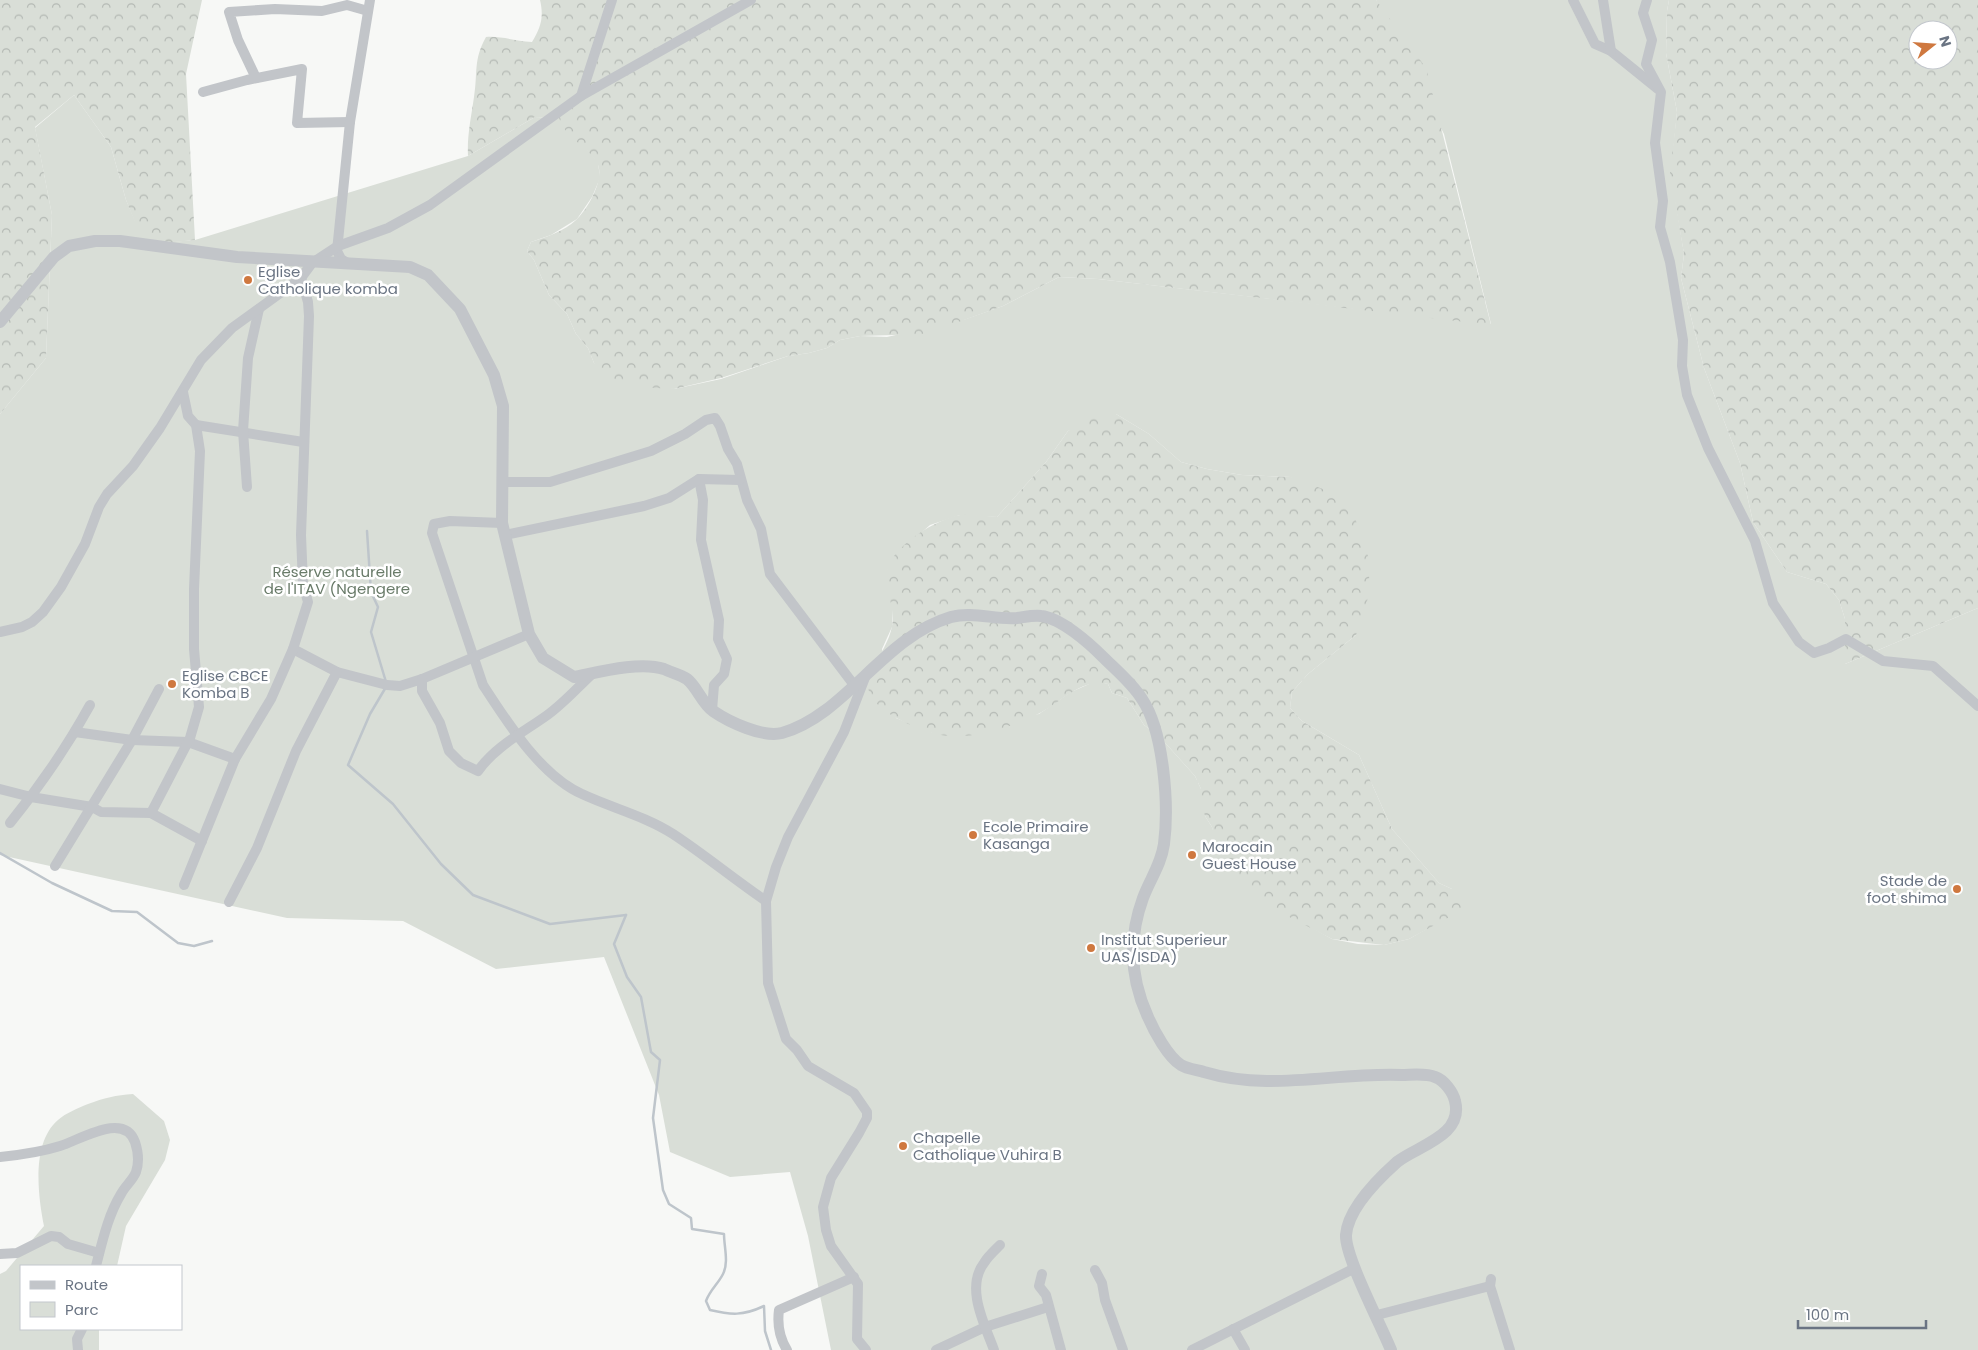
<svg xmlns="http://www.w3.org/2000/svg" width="1978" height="1350" font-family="Poppins,sans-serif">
<defs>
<pattern id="forest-crowns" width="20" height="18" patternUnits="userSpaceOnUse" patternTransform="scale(1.25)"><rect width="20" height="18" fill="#d9ded7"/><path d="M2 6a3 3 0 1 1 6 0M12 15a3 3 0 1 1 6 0" fill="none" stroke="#b4b9b4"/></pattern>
</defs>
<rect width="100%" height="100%" fill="#f7f8f6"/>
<g fill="#d9ded7" fill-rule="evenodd">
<path d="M1376 0H1669L1667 11 1666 53 1677 112 1671 173 1684 254 1681 278 1704 368 1740 463 1753 522 1787 572 1826 584 1839 600 1845 619V664L1978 608V1350H831L808 1236 790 1172 730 1177 670 1152 659 1095 604 957 496 969 403 921 287 918 0 855V414L46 358 52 215 35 128 74 95 111 147 126 200 145 244 195 240 468 156 535 117 559 118 598 162 600 178 592 197 577 219 551 235 531 242 527 251 534 260 549 295 567 314 576 334 588 348 594 363 674 389 721 379 788 356 809 353 827 348 840 340 860 336 887 337 966 319 1003 306 1059 277 1098 279 1491 324 1444 134ZM1116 414 1149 434 1181 462 1207 469 1242 475 1291 477 1356 635 1308 674 1292 692 1290 708 1302 721 1359 755 1392 829 1439 883 1452 889 1430 927 1409 939 1384 945 1358 944 1332 939 1289 915 1217 853 1216 840 1212 827 1205 816 1201 789 1195 776 1159 736 1144 725 1127 698 1112 693 1108 684 1096 681 1071 692 1039 714 933 733 896 718 882 649 892 627 893 604 888 587 887 571 895 556 930 525 960 515 997 517 1046 462 1068 431Z"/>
<path d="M133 1094 164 1121 170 1140 165 1160 126 1226 117 1266H21V1329H99V1350H0V1274L6 1271 44 1226C38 1196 31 1143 58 1120 66 1113 78 1108 88 1104 104 1098 116 1095 133 1094Z"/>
</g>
<g fill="url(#forest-crowns)" fill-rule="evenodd">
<path d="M0 0H202L186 74 195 240 144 245 126 200 111 147 74 95 35 127 52 215 46 358 0 414Z"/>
<path d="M540 0H1376L1426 68 1491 325 1098 279 1059 277 1003 306 925 334 860 336 840 340 827 348 809 353 788 356 721 378 674 389 639 387 612 378 594 363 588 348 576 334 567 314 549 295 534 260 527 251 531 242C547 237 564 231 576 220 588 209 607 176 596 161 584 143 567 140 559 118L535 117 468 156C467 136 471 118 474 97 478 73 473 60 486 37 502 36 515 41 532 42 541 27 544 17 540 0Z"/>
<path d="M1669 0H1978V608L1845 664V619L1839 600 1826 584 1787 572 1753 522 1740 463 1704 368 1681 278 1684 254 1670 173 1677 112 1666 53 1667 11ZM1918 30H1948V60H1918Z"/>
<path d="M1095 414H1116L1149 434 1181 462 1207 469 1242 475 1291 477 1328 491 1355 518 1370 562 1368 598 1356 635 1308 674 1292 692 1290 708 1302 721 1359 755 1392 829 1439 883 1452 889 1468 907 1409 939 1384 945 1332 939 1266 905 1248 892 1222 866 1217 853 1212 827 1205 816 1201 803V789L1195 776 1159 736 1144 725 1127 698 1112 693 1108 684C1080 678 1061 703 1038 714 1007 729 965 743 932 733 912 727 869 709 868 686 868 680 872 673 874 668 879 655 890 640 892 626 896 607 883 586 887 570 893 546 936 519 960 515 971 514 985 516 997 517L1046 462 1068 431Z"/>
</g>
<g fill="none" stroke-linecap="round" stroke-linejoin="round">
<g stroke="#bec5cb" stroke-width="2.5">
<path d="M367 531 371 592 378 607 371 632 386 682"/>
<path d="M386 687 370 714 348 765 393 804 441 864 473 895 550 924 626 915"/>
<path d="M0 853 52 883 112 911 137 912 178 943 194 946 212 941"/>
<path d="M626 915 614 944 627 977 641 997 651 1052 660 1060 653 1118 663 1190 669 1204 691 1218 692 1229 724 1234C724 1247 729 1262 723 1274 718 1284 710 1290 706 1301L710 1310C731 1315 743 1316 764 1306L765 1331 771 1350"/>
</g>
<g stroke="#c2c5c9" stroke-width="10">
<path d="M1573 0 1595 44 1611 51 1658 89"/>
<path d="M1603 0 1611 51"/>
<path d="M1647 0 1643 13 1652 40 1646 64 1661 92 1655 143 1663 201 1660 227 1670 262 1683 340 1682 366 1687 395 1708 448 1755 541 1773 603 1799 642 1814 653 1829 648 1846 639 1883 661 1933 666 1978 706"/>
<path d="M256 78 238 40 229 12 275 9 322 11 347 5 368 11"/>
<path d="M203 92 247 80 302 69 297 123 350 122"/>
<path d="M581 96 612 0"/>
<path d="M349 264 341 259 337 251 350 122 370 0"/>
<path d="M196 425 303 442"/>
<path d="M699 479 703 500 701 540 719 620 718 639 727 659 724 674 714 685 712 710"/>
<path d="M502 482H550L651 451 685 434 706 420 715 418 720 426 728 449 737 464 747 500 761 529 770 574 854 685"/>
<path d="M247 487 243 431 248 358 259 309"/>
<path d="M502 523 450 521 434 524 432 533 483 685C507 722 541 776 582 794 612 808 645 816 673 834 705 855 735 880 766 901"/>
<path d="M505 535 644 506 669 498 699 479 740 480"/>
<path d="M0 632 22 627 32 622 43 612 61 587 85 544 99 507 107 494 133 466 160 428 201 360 232 328 301 278 312 263 338 246 388 228 430 205 581 96 751 0"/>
<path d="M293 649 337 672 387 685 400 686 422 679 529 634"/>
<path d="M422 679V691L440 723 449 751 461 763 478 771C495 747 522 733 546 716 563 704 577 688 592 674"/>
<path d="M75 732 132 740 188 742 235 759"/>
<path d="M0 789 31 797 92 807 101 812 151 813 202 841"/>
<path d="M151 813 190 738 199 707 194 649V589L200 451 196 425 188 416 183 392"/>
<path d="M10 823C40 786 67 747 90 705"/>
<path d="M55 866 132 740 159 689"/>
<path d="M184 885 235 759 271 699 293 649 308 602 303 584 301 535 309 316 308 302 301 278"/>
<path d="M229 902 257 848 296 751 337 672"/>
<path d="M0 1157C20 1155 41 1152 60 1146 80 1140 124 1111 135 1142 138 1151 139 1163 136 1172 133 1180 125 1186 121 1194 108 1215 102 1243 96 1266"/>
<path d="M0 1254 17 1253 51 1236 59 1237 68 1244 99 1253"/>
<path d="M1095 1270 1102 1283 1105 1300 1123 1350"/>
<path d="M1042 1274 1039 1286 1046 1295 1061 1350"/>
<path d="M1491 1279 1490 1286 1510 1350"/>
<path d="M1377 1315 1490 1286"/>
<path d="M1233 1329 1245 1350"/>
<path d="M78 1350 77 1339 82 1329"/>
<path d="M787 1350C779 1337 777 1325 779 1310L854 1277"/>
<path d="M866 1350 857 1339 858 1284 831 1246 826 1230 823 1207 831 1178 859 1133 867 1118V1112L854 1093 808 1066 797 1050 786 1039 768 983 766 901 776 867 788 837 844 732 866 675"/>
<path d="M936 1350 985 1327 1048 1307"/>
<path d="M994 1350C985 1325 965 1288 984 1263 988 1256 994 1251 1000 1245"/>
<path d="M1192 1350 1355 1268"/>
</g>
<path stroke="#c2c5c9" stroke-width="12" d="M0 322 54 257 69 246 95 241H120L237 257 410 267 428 275 460 309 494 375 503 406 502 523 529 634 543 658 574 677C599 672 640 661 664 669 670 672 681 675 687 679 697 687 702 703 713 711 729 722 763 738 782 733 846 715 883 637 951 617 973 611 995 620 1017 618 1025 617 1034 615 1041 616 1061 618 1089 643 1103 657 1116 670 1132 683 1142 699 1164 732 1169 805 1164 844 1161 865 1150 879 1143 898 1128 939 1130 978 1148 1017 1154 1031 1168 1057 1181 1065 1187 1069 1198 1070 1204 1072 1270 1092 1335 1072 1402 1075 1411 1075 1426 1073 1435 1077 1444 1080 1453 1092 1455 1101 1464 1136 1417 1146 1397 1162 1378 1179 1348 1208 1346 1235 1345 1257 1381 1325 1391 1350"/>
</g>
<g fill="#cf783f" stroke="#fff" stroke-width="2">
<circle cx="248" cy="280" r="5"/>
<circle cx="172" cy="684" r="5"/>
<circle cx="973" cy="835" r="5"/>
<circle cx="1192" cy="855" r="5"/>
<circle cx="1957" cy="889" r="5"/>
<circle cx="1091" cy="948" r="5"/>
<circle cx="903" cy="1146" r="5"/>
</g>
<g text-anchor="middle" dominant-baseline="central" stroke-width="5" stroke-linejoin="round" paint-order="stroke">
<g font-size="15" fill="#6a7483" stroke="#fff" text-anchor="start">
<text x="258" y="271">Eglise<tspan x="258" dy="17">Catholique komba</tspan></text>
<text x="182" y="675">Eglise CBCE<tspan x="182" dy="17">Komba B</tspan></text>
<text x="983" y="826">Ecole Primaire<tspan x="983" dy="17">Kasanga</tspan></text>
<text x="1202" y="846">Marocain<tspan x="1202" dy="17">Guest House</tspan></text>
<text x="1947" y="880" text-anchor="end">Stade de<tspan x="1947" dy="17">foot shima</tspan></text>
<text x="1101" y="939">Institut Superieur<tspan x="1101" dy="17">UAS/ISDA)</tspan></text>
<text x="913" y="1137">Chapelle<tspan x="913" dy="17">Catholique Vuhira B</tspan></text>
</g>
<g font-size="15" fill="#697b69" stroke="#fff">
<text x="337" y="571">Réserve naturelle<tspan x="337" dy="17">de l'ITAV (Ngengere</tspan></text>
</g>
</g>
<rect x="20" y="1265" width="162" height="65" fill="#ffffff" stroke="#c3c7cd"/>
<rect x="30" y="1281" width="25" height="8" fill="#c2c5c9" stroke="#c3c7cd"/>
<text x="65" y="1290" font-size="15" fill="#6a7483">Route</text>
<rect x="30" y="1302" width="25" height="15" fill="#d9ded7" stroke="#c3c7cd"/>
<text x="65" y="1315" font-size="15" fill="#6a7483">Parc</text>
<g transform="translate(1933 45) rotate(73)"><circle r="24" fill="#ffffff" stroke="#c3c7cd"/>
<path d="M0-4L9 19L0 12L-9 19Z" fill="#cf783f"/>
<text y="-8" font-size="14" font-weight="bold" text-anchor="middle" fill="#6a7483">N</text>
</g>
<path d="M1798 1320v8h128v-8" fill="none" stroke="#6a7483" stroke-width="2.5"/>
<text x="1806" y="1320" font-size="15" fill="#6a7483" stroke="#ffffff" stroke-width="4" paint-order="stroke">100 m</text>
</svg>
